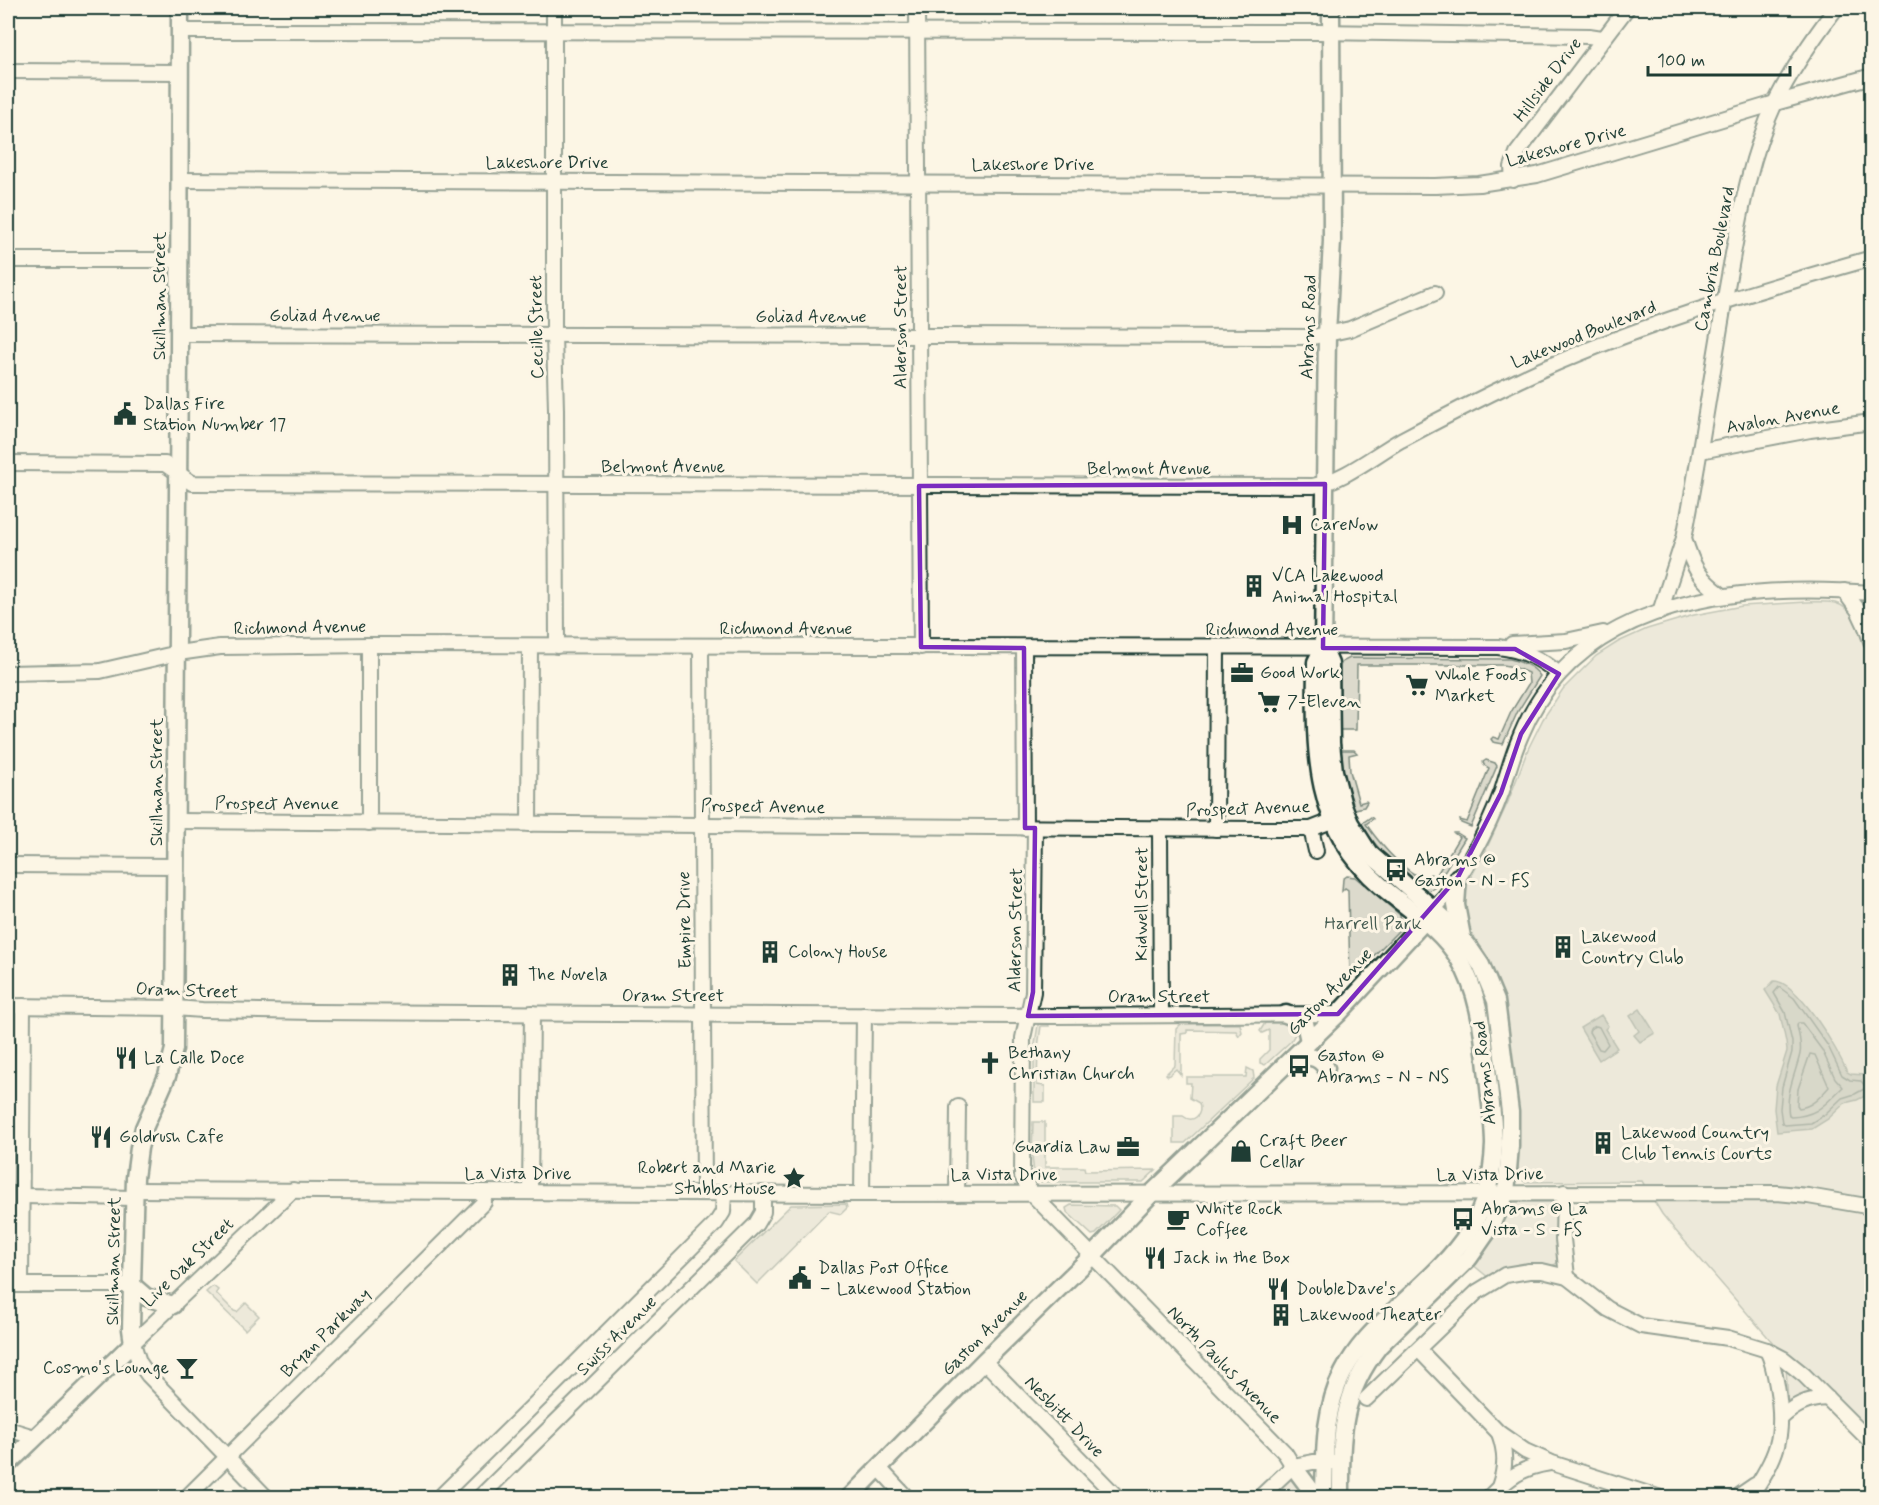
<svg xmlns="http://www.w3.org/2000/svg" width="1879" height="1505" font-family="Mynerve,sans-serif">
<rect width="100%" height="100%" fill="#fcf5e5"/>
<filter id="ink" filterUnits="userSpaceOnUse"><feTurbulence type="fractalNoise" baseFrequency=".0167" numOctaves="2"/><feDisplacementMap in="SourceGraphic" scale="12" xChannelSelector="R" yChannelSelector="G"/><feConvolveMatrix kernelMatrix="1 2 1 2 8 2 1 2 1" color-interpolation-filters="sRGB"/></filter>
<g filter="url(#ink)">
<g fill="#dcdacc" stroke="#7e8c80" stroke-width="1.5">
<path d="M1806 602C1816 602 1826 601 1835 603 1860 609 1865 647 1872 668L1871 1433 1796 1359 1773 1343 1675 1230 1662 1214 1642 1181 1525 1182 1518 1177 1519 1124 1503 995 1487 956 1463 920V891L1485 852 1508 802 1528 749 1543 719 1563 689 1596 656 1618 642 1647 629 1694 615 1742 606Z"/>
<path d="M1350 658 1510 659C1521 662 1534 666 1540 676L1518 711 1503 744 1493 742 1491 739 1493 737 1499 739 1511 712 1529 683 1528 673 1514 667 1503 665H1357L1356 730H1340V666L1342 662Z"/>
<path d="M1340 750H1354L1357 753 1349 755 1350 771 1359 803 1366 801 1367 802 1364 807 1355 809 1342 771Z"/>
<path d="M1486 760 1495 763 1497 766 1471 827 1461 823 1460 820 1467 822 1489 768 1484 765 1483 762Z"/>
<path d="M1371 817 1373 819 1366 824C1380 844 1402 870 1425 880L1430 874 1436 876 1459 837 1454 833H1457L1465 838 1434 888 1428 891C1406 884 1373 843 1361 824Z"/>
<path d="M1347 876 1355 877 1400 915 1402 923 1399 930 1350 980 1348 890 1345 888 1342 891 1343 879Z"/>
<path d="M1041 1023H1048L1049 1026H1041L1038 1047 1037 1085 1045 1086V1102H1034V1050L1038 1025Z"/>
<path d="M1265 1023H1293L1298 1029 1291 1041 1265 1065 1260 1063V1059L1269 1050V1030L1262 1033 1260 1031Z"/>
<path d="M1181 1024H1240L1242 1032 1239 1036 1236 1031 1187 1030V1033L1181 1034V1075L1176 1069 1168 1076 1166 1074 1175 1065 1176 1029Z"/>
<path d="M1247 1068 1253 1071 1254 1078 1185 1143H1174V1116H1183C1193 1124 1203 1115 1199 1103L1190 1098 1191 1083H1186V1077H1246Z"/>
<path d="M1033 1122H1045V1167H1084L1085 1171 1156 1170 1143 1182H1039C1029 1173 1033 1137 1033 1122Z"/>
<path d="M1511 1202H1555L1558 1213 1559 1261C1550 1273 1505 1275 1489 1278L1472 1264 1494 1239Z"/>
<path d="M846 1204 847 1208 841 1214 829 1211 757 1284 734 1261 791 1205Z"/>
<path d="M1071 1205 1115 1206 1119 1210 1096 1234 1092 1235 1067 1212 1066 1208Z"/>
<path d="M213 1286 218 1290 216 1293 234 1311 237 1312 246 1303 259 1316 245 1330 206 1292Z"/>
<path d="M1786 1367 1815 1394 1788 1403Z"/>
<path d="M1291 1478H1293L1313 1498H1269Z"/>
</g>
<g fill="#aeb3a7" stroke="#758479" stroke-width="1.5">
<path d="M1774 981C1798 981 1838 1050 1847 1072L1851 1074 1864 1075 1870 1082 1869 1094 1857 1100 1845 1103 1828 1119 1812 1129 1777 1132 1774 1109 1776 1086 1787 1051 1786 1042 1780 1014 1765 990Z"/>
<path d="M1640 1009 1655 1033 1640 1042 1634 1035 1639 1031 1630 1016Z"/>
<path d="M1601 1015 1608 1026 1605 1029 1617 1048 1599 1060 1580 1028Z"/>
</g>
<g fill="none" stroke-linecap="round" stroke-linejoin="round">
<g stroke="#586c62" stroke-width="1.5">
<path d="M1779 987 1794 998 1828 1046 1842 1075 1850 1080 1861 1081 1865 1086 1864 1089 1855 1094 1842 1098 1824 1115 1811 1123 1785 1125 1782 1123 1780 1109 1782 1087 1792 1052V1042L1785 1012 1774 993Z"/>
<path d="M1798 1023H1802L1822 1050 1835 1078 1843 1087C1825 1104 1818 1116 1791 1117L1789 1116C1785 1093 1795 1076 1800 1054 1802 1045 1799 1035 1797 1026Z"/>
<path d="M1596 1026 1599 1027 1608 1044 1603 1050 1599 1049 1589 1032 1590 1029Z"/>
<path d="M1810 1054 1815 1055 1829 1087C1821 1096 1812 1107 1799 1108L1797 1105 1798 1089Z"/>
</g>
<g stroke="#1f3d34" stroke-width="18">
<g id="minor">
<path d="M554 8V334L556 410 557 646"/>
<path d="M917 8 921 647"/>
<path d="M180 31 1318 32 1589 36 1602 38"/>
<path d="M8 71 180 72"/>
<path d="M179 180 1435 186 1479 184 1537 175 1775 103 1872 76"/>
<path d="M1513 180 1512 167 1517 153 1627 8"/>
<path d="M8 260H179"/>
<path d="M179 334 1313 337 1350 329 1435 293"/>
<path d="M1700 451 1810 430 1872 422"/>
<path d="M8 463 165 464 192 483 1313 486C1345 480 1373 456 1401 440 1440 419 1479 399 1519 380 1631 327 1752 292 1872 258"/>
<path d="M1844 591 1858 610 1866 627 1872 614"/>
<path d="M1723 596C1698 578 1693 567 1684 538 1702 447 1714 356 1731 265 1741 210 1751 154 1775 103 1791 70 1814 37 1836 8"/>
<path d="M1660 612 1684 538"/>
<path d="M1866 627 1872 644"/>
<path d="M1512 644 1566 641 1603 633"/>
<path d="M701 646 704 1193"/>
<path d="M1024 648 1025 828"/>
<path d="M8 673 100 671 178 653 220 647 369 645 1498 647C1523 650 1540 658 1559 674"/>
<path d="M177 821 1259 829H1311L1342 817"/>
<path d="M369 823V645"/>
<path d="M529 824 530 646"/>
<path d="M1035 828 1033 992 1023 1038 1022 1176 1031 1193 1285 1453 1293 1466"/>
<path d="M1160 829 1161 1015"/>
<path d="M1216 829 1217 648"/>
<path d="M1311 829 1316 851"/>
<path d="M8 865 176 866"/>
<path d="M1434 909C1462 879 1488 830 1502 791 1508 772 1513 753 1521 735 1578 597 1742 583 1872 593"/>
<path d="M8 1006 175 1008 202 1010 313 1012 782 1015 1053 1016 1338 1014"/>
<path d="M135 1190 852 1194 1777 1193 1808 1196 1872 1207"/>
<path d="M530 1192 532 1013"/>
<path d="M1564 1192 1563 1239 1567 1277"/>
<path d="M862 1194 864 1015"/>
<path d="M957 1194 958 1107"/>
<path d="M22 1196 135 1198"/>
<path d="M8 1285H132"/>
<path d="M21 1285 23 1006"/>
<path d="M1419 1350 1499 1433 1525 1451 1552 1463 1661 1498"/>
<path d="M984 1361 1118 1498"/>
<path d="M1366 1399 1477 1292 1505 1275 1529 1271H1542L1567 1277 1608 1309 1641 1326 1728 1338 1767 1350 1784 1359 1804 1375 1872 1443"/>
<path d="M1781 1418C1795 1405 1807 1399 1827 1398"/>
<path d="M8 1429 34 1437"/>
<path d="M1293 1466 1313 1462H1333"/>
<path d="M879 1468 907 1498"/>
<path d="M1499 1487C1506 1467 1506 1453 1499 1433"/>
<path d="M186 1498 484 1202 483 1192"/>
<path d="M267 1498 148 1375 139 1362 133 1343 293 1190"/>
<path d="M439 1498 553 1386 716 1223 723 1212 724 1193"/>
<path d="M479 1498 756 1224 763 1212V1193"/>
<path d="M1259 1498 1293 1466"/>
<path d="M1488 1498C1508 1478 1522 1467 1550 1463"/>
<path d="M1736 1498 1755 1485"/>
<path d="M1749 1498C1777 1457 1786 1437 1777 1386 1775 1374 1773 1362 1767 1350"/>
</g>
</g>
<g stroke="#1f3d34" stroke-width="21">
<g id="major">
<path d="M1323 648 1330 664 1331 743 1334 771 1343 806 1350 823 1369 853 1447 921 1468 946 1481 965 1496 1001 1510 1112V1146L1506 1193 1489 1229 1469 1258 1379 1346C1340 1396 1341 1437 1341 1498"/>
<path d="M1458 877 1456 905 1462 937"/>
<path d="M1286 1014 1305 1023 1309 1041"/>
<path d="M1292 1059C1305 1056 1318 1054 1326 1068"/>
<path d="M132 1285 146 1297 173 1305"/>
<path d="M8 1464 133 1343 131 1329 132 1285 135 1178 139 1148 144 1128 167 1076 174 1049 179 356 180 8"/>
<path d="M1293 1466 1317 1498"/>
<path d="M849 1498 984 1361 1092 1256 1151 1194 1338 1014 1430 915"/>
<path d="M1324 1498C1325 1455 1323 1411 1343 1373 1356 1347 1374 1330 1395 1310 1450 1258 1491 1227 1494 1145 1494 1122 1490 1100 1488 1077 1483 1036 1481 996 1459 959 1440 927 1407 909 1380 885 1311 825 1315 746 1316 662L1323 648 1327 334 1332 241 1331 8"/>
</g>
</g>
<use href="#minor" stroke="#fcf5e5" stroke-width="14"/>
<use href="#major" stroke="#fcf5e5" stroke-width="16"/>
</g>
</g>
<path d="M0 0H1879V1505H0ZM1325 484 1323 648 1515 649 1559 674 1521 734 1501 793 1458 877 1338 1014 1028 1016 1033 992 1035 828H1025L1024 648 921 647 919 486Z" fill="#fcf5e5" fill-opacity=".55" fill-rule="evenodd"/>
<path fill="none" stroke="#7b2cbf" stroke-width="4.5" stroke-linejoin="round" d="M1325 484 1323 648 1515 649 1559 674 1521 734 1501 793 1458 877 1338 1014 1028 1016 1033 992 1035 828H1025L1024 648 921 647 919 486Z"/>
<defs>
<g id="civic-bare" transform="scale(1.8)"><path d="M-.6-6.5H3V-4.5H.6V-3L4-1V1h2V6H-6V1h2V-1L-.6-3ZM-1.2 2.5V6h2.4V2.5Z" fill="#1f3d34" stroke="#fcf5e5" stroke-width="2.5" paint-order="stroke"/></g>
<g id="hospital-bare" transform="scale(1.8)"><path d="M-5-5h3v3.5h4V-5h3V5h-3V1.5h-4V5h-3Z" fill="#1f3d34" stroke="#fcf5e5" stroke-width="2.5" paint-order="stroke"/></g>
<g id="building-bare" transform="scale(1.8)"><path d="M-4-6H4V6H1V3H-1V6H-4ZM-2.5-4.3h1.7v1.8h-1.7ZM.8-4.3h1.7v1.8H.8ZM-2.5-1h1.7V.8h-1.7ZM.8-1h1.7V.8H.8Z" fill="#1f3d34" stroke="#fcf5e5" stroke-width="2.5" paint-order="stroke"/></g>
<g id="office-bare" transform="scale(1.8)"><path d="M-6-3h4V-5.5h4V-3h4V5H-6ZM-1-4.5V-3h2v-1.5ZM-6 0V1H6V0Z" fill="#1f3d34" stroke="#fcf5e5" stroke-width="2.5" paint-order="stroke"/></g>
<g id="supermarket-bare" transform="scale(1.8)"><path d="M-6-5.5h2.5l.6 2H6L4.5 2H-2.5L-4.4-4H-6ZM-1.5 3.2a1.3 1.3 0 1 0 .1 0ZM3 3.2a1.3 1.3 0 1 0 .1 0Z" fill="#1f3d34" stroke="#fcf5e5" stroke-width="2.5" paint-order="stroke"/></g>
<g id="bus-bare" transform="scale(1.8)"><path d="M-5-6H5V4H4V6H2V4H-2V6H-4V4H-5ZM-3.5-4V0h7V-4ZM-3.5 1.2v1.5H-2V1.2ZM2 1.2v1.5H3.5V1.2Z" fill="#1f3d34" stroke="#fcf5e5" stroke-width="2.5" paint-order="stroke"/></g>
<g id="restaurant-bare" transform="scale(1.8)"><path d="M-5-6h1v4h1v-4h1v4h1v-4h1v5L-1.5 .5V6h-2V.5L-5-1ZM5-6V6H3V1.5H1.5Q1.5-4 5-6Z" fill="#1f3d34" stroke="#fcf5e5" stroke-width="2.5" paint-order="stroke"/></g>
<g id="church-bare" transform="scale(1.8)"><path d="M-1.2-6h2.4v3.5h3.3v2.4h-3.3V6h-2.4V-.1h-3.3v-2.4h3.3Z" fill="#1f3d34" stroke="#fcf5e5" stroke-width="2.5" paint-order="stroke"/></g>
<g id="shop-bare" transform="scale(1.8)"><path d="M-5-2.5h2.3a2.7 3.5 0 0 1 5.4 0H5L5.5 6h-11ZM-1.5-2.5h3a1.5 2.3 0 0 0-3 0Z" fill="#1f3d34" stroke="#fcf5e5" stroke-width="2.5" paint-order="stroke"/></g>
<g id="sight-bare" transform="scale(1.8)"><path d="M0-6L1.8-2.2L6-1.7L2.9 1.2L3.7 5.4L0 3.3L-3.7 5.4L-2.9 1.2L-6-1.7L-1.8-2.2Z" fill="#1f3d34" stroke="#fcf5e5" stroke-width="2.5" paint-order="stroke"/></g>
<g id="cafe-bare" transform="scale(1.8)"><path d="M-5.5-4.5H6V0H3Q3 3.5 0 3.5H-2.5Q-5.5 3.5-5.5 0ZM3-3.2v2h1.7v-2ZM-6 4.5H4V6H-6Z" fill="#1f3d34" stroke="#fcf5e5" stroke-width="2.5" paint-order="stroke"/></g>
<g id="bar-bare" transform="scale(1.8)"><path d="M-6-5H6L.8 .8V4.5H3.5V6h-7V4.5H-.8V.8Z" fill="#1f3d34" stroke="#fcf5e5" stroke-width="2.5" paint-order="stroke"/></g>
</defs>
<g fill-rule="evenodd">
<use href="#civic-bare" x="125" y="414"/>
<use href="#hospital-bare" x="1292" y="525"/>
<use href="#building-bare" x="1254" y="586"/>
<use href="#office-bare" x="1242" y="673"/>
<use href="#supermarket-bare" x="1417" y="685"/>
<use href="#supermarket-bare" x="1269" y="702"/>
<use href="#bus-bare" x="1396" y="870"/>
<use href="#building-bare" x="1563" y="947"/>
<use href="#building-bare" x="770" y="952"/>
<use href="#building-bare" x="510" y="975"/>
<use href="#restaurant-bare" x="126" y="1058"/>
<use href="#church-bare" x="990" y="1063"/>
<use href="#bus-bare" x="1299" y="1066"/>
<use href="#restaurant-bare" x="101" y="1137"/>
<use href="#building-bare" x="1603" y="1143"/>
<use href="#office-bare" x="1128" y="1147"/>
<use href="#shop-bare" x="1241" y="1151"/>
<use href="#sight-bare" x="794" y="1178"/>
<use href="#cafe-bare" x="1178" y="1219"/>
<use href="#bus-bare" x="1463" y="1219"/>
<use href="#restaurant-bare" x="1155" y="1258"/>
<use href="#civic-bare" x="800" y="1278"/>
<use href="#restaurant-bare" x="1278" y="1289"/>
<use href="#building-bare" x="1281" y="1315"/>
<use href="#bar-bare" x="187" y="1368"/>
</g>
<g text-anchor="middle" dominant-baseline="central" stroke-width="6" stroke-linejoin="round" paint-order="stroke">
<g font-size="18" fill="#1f3d34" stroke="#fcf5e5">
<text transform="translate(1548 80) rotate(-53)">Hillside Drive</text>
<text transform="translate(1566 146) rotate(-15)">Lakeshore Drive</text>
<text x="547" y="163">Lakeshore Drive</text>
<text x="1033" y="165">Lakeshore Drive</text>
<text transform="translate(1715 259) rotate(-79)">Cambria Boulevard</text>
<text transform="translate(160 296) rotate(-90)">Skillman Street</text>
<text x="325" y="316">Goliad Avenue</text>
<text x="811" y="317">Goliad Avenue</text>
<text transform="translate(537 327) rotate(-91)">Cecille Street</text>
<text transform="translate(901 327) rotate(-90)">Alderson Street</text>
<text transform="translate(1309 327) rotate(-88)">Abrams Road</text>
<text transform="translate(1584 335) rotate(-22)">Lakewood Boulevard</text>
<text transform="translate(1783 418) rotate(-10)">Avalon Avenue</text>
<text x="663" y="467">Belmont Avenue</text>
<text x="1149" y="469">Belmont Avenue</text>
<text transform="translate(300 628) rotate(-1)">Richmond Avenue</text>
<text x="786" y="629">Richmond Avenue</text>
<text x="1272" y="630">Richmond Avenue</text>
<text transform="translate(157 782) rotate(-90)">Skillman Street</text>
<text x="277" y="804">Prospect Avenue</text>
<text transform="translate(763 807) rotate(1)">Prospect Avenue</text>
<text transform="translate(1248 809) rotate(-2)">Prospect Avenue</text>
<text transform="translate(1142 904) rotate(-90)">Kidwell Street</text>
<text transform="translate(685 920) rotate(-91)">Empire Drive</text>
<text transform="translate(1016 930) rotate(-89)">Alderson Street</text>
<text transform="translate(187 991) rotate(2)">Oram Street</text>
<text transform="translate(1330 992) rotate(-46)">Gaston Avenue</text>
<text x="673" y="996">Oram Street</text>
<text x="1159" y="997">Oram Street</text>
<text transform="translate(1485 1073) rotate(-96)">Abrams Road</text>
<text x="518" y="1174">La Vista Drive</text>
<text x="1004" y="1175">La Vista Drive</text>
<text transform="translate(1490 1175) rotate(-1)">La Vista Drive</text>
<text transform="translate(114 1261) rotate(-89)">Skillman Street</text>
<text transform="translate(188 1263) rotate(-44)">Live Oak Street</text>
<text transform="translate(326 1333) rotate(-45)">Bryan Parkway</text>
<text transform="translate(985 1333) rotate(-45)">Gaston Avenue</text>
<text transform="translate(617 1336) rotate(-45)">Swiss Avenue</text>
<text transform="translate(1224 1365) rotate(46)">North Paulus Avenue</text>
<text transform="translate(1064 1417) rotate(46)">Nesbitt Drive</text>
</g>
<g font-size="18" fill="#1f3d34" stroke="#fcf5e5" text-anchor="start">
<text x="143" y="404">Dallas Fire<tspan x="143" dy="21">Station Number 17</tspan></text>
<text x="1310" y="525">CareNow</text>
<text x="1272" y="576">VCA Lakewood<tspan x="1272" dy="21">Animal Hospital</tspan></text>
<text x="1260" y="673">Good Work</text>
<text x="1435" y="675">Whole Foods<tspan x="1435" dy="21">Market</tspan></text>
<text x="1287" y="702">7-Eleven</text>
<text x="1414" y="860">Abrams @<tspan x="1414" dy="21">Gaston - N - FS</tspan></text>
<text x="1581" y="937">Lakewood<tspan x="1581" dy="21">Country Club</tspan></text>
<text x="788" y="952">Colony House</text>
<text x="528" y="975">The Novela</text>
<text x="1008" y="1053">Bethany<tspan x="1008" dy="21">Christian Church</tspan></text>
<text x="1317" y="1056">Gaston @<tspan x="1317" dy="21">Abrams - N - NS</tspan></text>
<text x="144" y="1058">La Calle Doce</text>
<text x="1621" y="1133">Lakewood Country<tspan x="1621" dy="21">Club Tennis Courts</tspan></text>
<text x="119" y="1137">Goldrush Cafe</text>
<text x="1259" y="1141">Craft Beer<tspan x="1259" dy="21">Cellar</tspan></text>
<text x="1110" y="1147" text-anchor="end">Guardia Law</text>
<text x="776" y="1168" text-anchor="end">Robert and Marie<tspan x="776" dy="21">Stubbs House</tspan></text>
<text x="1196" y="1209">White Rock<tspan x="1196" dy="21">Coffee</tspan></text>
<text x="1481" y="1209">Abrams @ La<tspan x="1481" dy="21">Vista - S - FS</tspan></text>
<text x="1173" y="1258">Jack in the Box</text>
<text x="818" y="1268">Dallas Post Office<tspan x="818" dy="21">– Lakewood Station</tspan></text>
<text x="1296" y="1289">DoubleDave's</text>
<text x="1299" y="1315">Lakewood Theater</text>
<text x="169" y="1368" text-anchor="end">Cosmo's Lounge</text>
</g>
<g font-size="18" fill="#455c52" stroke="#fcf5e5">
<text x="1373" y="924">Harrell Park</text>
</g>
</g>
<rect width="1879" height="1505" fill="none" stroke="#fcf5e5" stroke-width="30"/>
<rect x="15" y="15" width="1849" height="1475" fill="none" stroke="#1f3d34" stroke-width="2" filter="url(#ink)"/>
<path d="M1648 66v9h142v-9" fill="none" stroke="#1f3d34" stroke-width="3"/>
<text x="1657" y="66" font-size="18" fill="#1f3d34" stroke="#fcf5e5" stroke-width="4.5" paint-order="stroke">100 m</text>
</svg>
